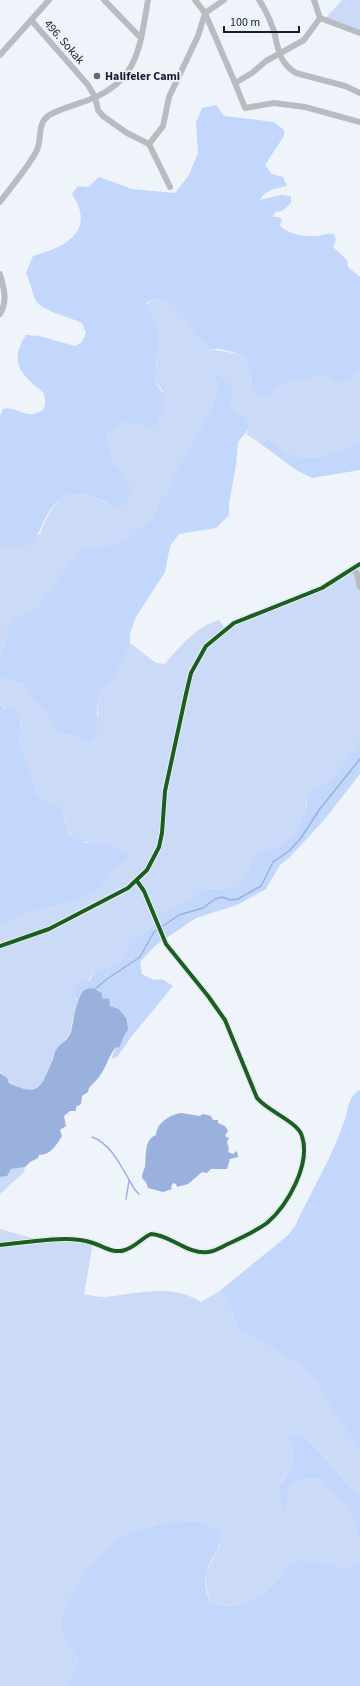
<svg xmlns="http://www.w3.org/2000/svg" width="360" height="1686" font-family="'Source Sans 3',sans-serif">
<rect width="100%" height="100%" fill="#eff3fa"/>
<g fill="#cadaf7">
<path d="M342 0H360V32L324 20Z"/>
<path d="M157 298 173 306 183 317 195 335 210 349 244 355 250 365V378L278 388 286 383 325 375 336 383 349 379 360 371V442C325 456 300 470 269 438L261 444 246 434 251 426 247 418 231 408 234 386 215 373 217 391 210 412 177 469 166 494 159 500 153 518 128 537 109 546 82 547 36 608 27 614 15 615 7 626V637L0 656V546L11 545 40 534C58 487 73 486 116 507L132 488 114 462 105 435 124 422 149 427 163 391 154 380C161 357 155 326 146 304Z"/>
<path d="M360 564V735L354 751 328 782 317 787 306 803V810L299 825 286 842 273 850H265L246 880 239 885 228 888 203 889 187 902 153 923 151 928 129 944 120 962 113 966 103 968 94 973 75 997 79 1005 72 1021 70 1034 55 1051 45 1079 39 1087 28 1090 21 1088 9 1082 0 1071V925L29 912 69 903 93 894 102 887 112 871 128 857 88 842C84 843 81 842 77 839 62 830 70 826 62 814 55 802 48 805 41 798 30 787 23 758 19 743L18 735 22 722C15 714 7 710 0 704V677L7 681 23 683 33 700 45 711 49 720 58 734 75 735 98 715 97 702 102 687 112 680 130 643 156 663 165 664C180 646 196 627 219 620L225 629 322 588Z"/>
<path d="M25 1167 24 1172 0 1194V1177L6 1176 11 1169Z"/>
<path d="M0 1229 42 1241 93 1243 84 1294C90 1295 98 1297 105 1297 138 1294 171 1283 201 1302L221 1290 233 1313 238 1328 272 1348 306 1370 316 1381 328 1404 360 1450V1494C336 1478 321 1441 294 1433L287 1437C301 1456 293 1464 282 1482L287 1505 289 1488 297 1481 303 1479 312 1478 322 1480 347 1506 360 1537V1561L357 1565 343 1568 328 1564 288 1565 281 1577 267 1590 241 1606 211 1605 207 1590 205 1575 220 1545 219 1530 202 1522 181 1521 152 1525 131 1533 66 1641 79 1658 77 1665 65 1686H0Z"/>
</g>
<g fill="#c3d7fc">
<path d="M216 105 224 116 274 122 284 130V136L265 165 272 174 283 177 287 186C277 188 264 190 260 200L280 195 291 196V203L282 211 275 212 273 217H279L282 220 280 225C287 235 307 237 318 236 324 235 327 233 334 234L336 240 333 247 347 260 348 267 360 277V371L349 379 336 384 325 375 286 383 263 397 255 394C250 380 251 367 244 355L220 349H210L195 335 183 317 173 306 157 298 146 303 158 329 156 373 154 380 166 398 157 424 149 427 124 422 105 435 114 462 132 488 127 504 116 507C88 493 64 483 46 517 40 530 39 534 29 545L0 546V416L3 409C20 406 25 422 44 409 45 404 46 400 44 394 42 390 36 387 33 384 15 368 13 355 26 335L39 336 75 346 82 342 86 333 82 323C70 317 45 312 37 302 33 297 30 281 26 273L33 256C54 250 86 240 80 211 79 206 75 199 72 194L78 186 88 187 99 177 132 189 175 193 189 175 198 153 196 123 202 108Z"/>
<path d="M215 373 234 386 231 408 247 418 251 426 238 442 236 465 229 504V515L216 528 179 534 170 546 165 572 136 617 130 633V643L123 660 112 680 102 687 97 702V734L89 743 75 735 58 734 49 720 45 711 33 700 23 683 7 681 0 677V656L7 637V626L15 615 27 614 36 608 82 547 109 546 128 537 153 518 159 500 166 494 177 469 210 412 217 391Z"/>
<path d="M269 438C300 470 325 456 360 442V470L312 478 296 470 261 444Z"/>
<path d="M0 704 5 709 15 708C26 722 18 727 19 743L36 792 42 799 54 804 61 809 69 834 84 843H95L110 846 129 857 112 871 102 887 93 894 69 903 29 912 0 925Z"/>
<path d="M360 735V774L324 820 289 858 280 865 266 889 237 905 196 918 156 945 140 962 142 974 154 980 162 979 173 986 131 1037 117 1057 111 1059 116 1047 119 1048 124 1035 127 1032 128 1020 119 1009 110 1006 109 998 103 999V994L84 990 79 999V1005L73 990 78 984 90 980 94 973 103 968 113 966 120 962 129 944 151 928 158 916 187 902 203 889 228 888 239 885 249 873 253 857 257 853 265 850H273L280 846 291 836 299 825 306 810 308 795 313 789 328 782 332 777 354 751Z"/>
<path d="M360 1090V1450L328 1404 316 1381 306 1370 272 1348 238 1328 233 1313 221 1290 288 1235 295 1226C311 1191 333 1156 345 1119 349 1107 348 1096 360 1090Z"/>
<path d="M294 1433C321 1442 336 1478 360 1494V1537L347 1506 322 1480 312 1478 303 1479 297 1481 289 1488 287 1505 285 1509C265 1478 311 1469 287 1437Z"/>
<path d="M181 1521 202 1522 219 1530C225 1547 210 1557 206 1574 203 1583 208 1596 211 1605L241 1606 267 1590 281 1577 288 1565 298 1561 328 1564 343 1568 357 1565 360 1561V1686H65L77 1665 79 1658C72 1650 61 1638 62 1626 64 1594 102 1546 131 1533 147 1525 164 1523 181 1521Z"/>
</g>
<g fill="#9ab0dd">
<path d="M92 988 102 993 103 999 109 998 110 1006 119 1009 127 1019 128 1030C123 1036 122 1042 119 1048L116 1047C110 1053 106 1068 99 1077 95 1083 88 1086 88 1092L82 1096 81 1104 76 1107V1111H70L64 1116 66 1126 60 1130 62 1136C56 1146 50 1155 39 1155L38 1158 30 1162 25 1167 11 1169 7 1176 0 1177V1073L7 1078 9 1083C41 1098 41 1086 53 1059 54 1056 54 1052 56 1050 59 1044 69 1040 71 1032 73 1021 77 998 84 990Z"/>
<path d="M181 1113 200 1116 203 1114 211 1116 213 1120H218V1123L225 1126 228 1131 225 1136 229 1138 227 1142 229 1149 228 1152 233 1154 237 1151 238 1157 230 1159 227 1169H211L207 1173 202 1172 188 1184 177 1187 176 1184 173 1183 171 1187 172 1189 163 1192 148 1188 146 1182 142 1178C142 1173 144 1170 145 1167 147 1157 143 1140 156 1135 157 1123 169 1115 181 1113Z"/>
</g>
<g fill="none" stroke-linecap="round" stroke-linejoin="round">
<g stroke="#9ab0dd" stroke-width="1.5">
<path d="M160 928 179 915 203 908 215 899 222 897 230 900 238 899 261 886 273 862 289 851 301 838 319 810 360 759"/>
<path d="M95 989 107 979 140 957 154 932 157 930"/>
<path d="M92 1137C113 1144 124 1173 135 1190L139 1194"/>
<path d="M126 1199 129 1181"/>
</g>
<g stroke="#c9ced4" stroke-width="6">
<g id="minor">
<path d="M104 0 141 38"/>
<path d="M195 0 205 13 235 83 252 73 266 61 304 40 320 18"/>
<path d="M259 0C266 10 270 20 274 31 278 48 279 63 296 73L345 86 360 93"/>
<path d="M314 0 320 18"/>
<path d="M320 18 360 33"/>
<path d="M31 20 88 85 95 97 98 110 103 116 127 133 149 144 170 187"/>
<path d="M0 55 49 0"/>
<path d="M235 83 245 108 274 103 305 107 360 122"/>
<path d="M149 144 163 126 169 97 198 36 205 13 224 0"/>
<path d="M0 202C10 188 30 165 37 150 42 139 37 124 48 116 56 110 81 103 91 99 139 80 140 45 148 0"/>
<path d="M0 274C4 289 8 300 0 314"/>
<path d="M353 569 357 574 360 587"/>
<path d="M0 946 49 929 128 888 147 870 159 847 162 833 165 791 186 694 191 673 206 646 234 623 322 588 360 564"/>
<path d="M0 1245C27 1243 67 1234 93 1243 103 1246 113 1254 125 1250 135 1247 142 1238 151 1234 171 1235 188 1255 208 1252 216 1251 223 1246 230 1243 243 1237 256 1231 267 1223 288 1205 311 1164 302 1136 298 1122 269 1112 257 1098L225 1020 208 996 166 944 144 891 137 881"/>
</g>
</g>
<use href="#minor" stroke="#b8bbbf" stroke-width="5.5"/>
<g stroke="#ebf2fe" stroke-width="6">
<g id="cycleway">
<path d="M0 946 49 929 128 888 147 870 159 847 162 833 165 791 186 694 191 673 206 646 234 623 322 588 360 564"/>
<path d="M0 1245C27 1243 67 1234 93 1243 103 1246 113 1254 125 1250 135 1247 142 1238 151 1234 171 1235 188 1255 208 1252 216 1251 223 1246 230 1243 243 1237 256 1231 267 1223 288 1205 311 1164 302 1136 298 1122 269 1112 257 1098L225 1020 208 996 166 944 144 891 137 881"/>
</g>
</g>
<use href="#cycleway" stroke="#1b5e20" stroke-width="4"/>
</g>
<circle fill="#646973" stroke="#ebf2fe" stroke-width="1.5" cx="97" cy="76" r="4"/>
<g text-anchor="middle" dominant-baseline="central" stroke-width="4" stroke-linejoin="round" paint-order="stroke">
<g font-size="12" fill="#191f2a" stroke="#ebf2fe">
<text transform="translate(64 42) rotate(49)">496. Sokak</text>
</g>
<g font-size="12" font-weight="bold" fill="#191f2a" stroke="#ebf2fe" text-anchor="start">
<text x="105" y="76">Halifeler Cami</text>
</g>
</g>
<path d="M224 26v6h75v-6" fill="none" stroke="#191f2a" stroke-width="2"/>
<text x="230" y="26" font-size="12" fill="#191f2a" stroke="#ebf2fe" stroke-width="3" paint-order="stroke">100 m</text>
</svg>
